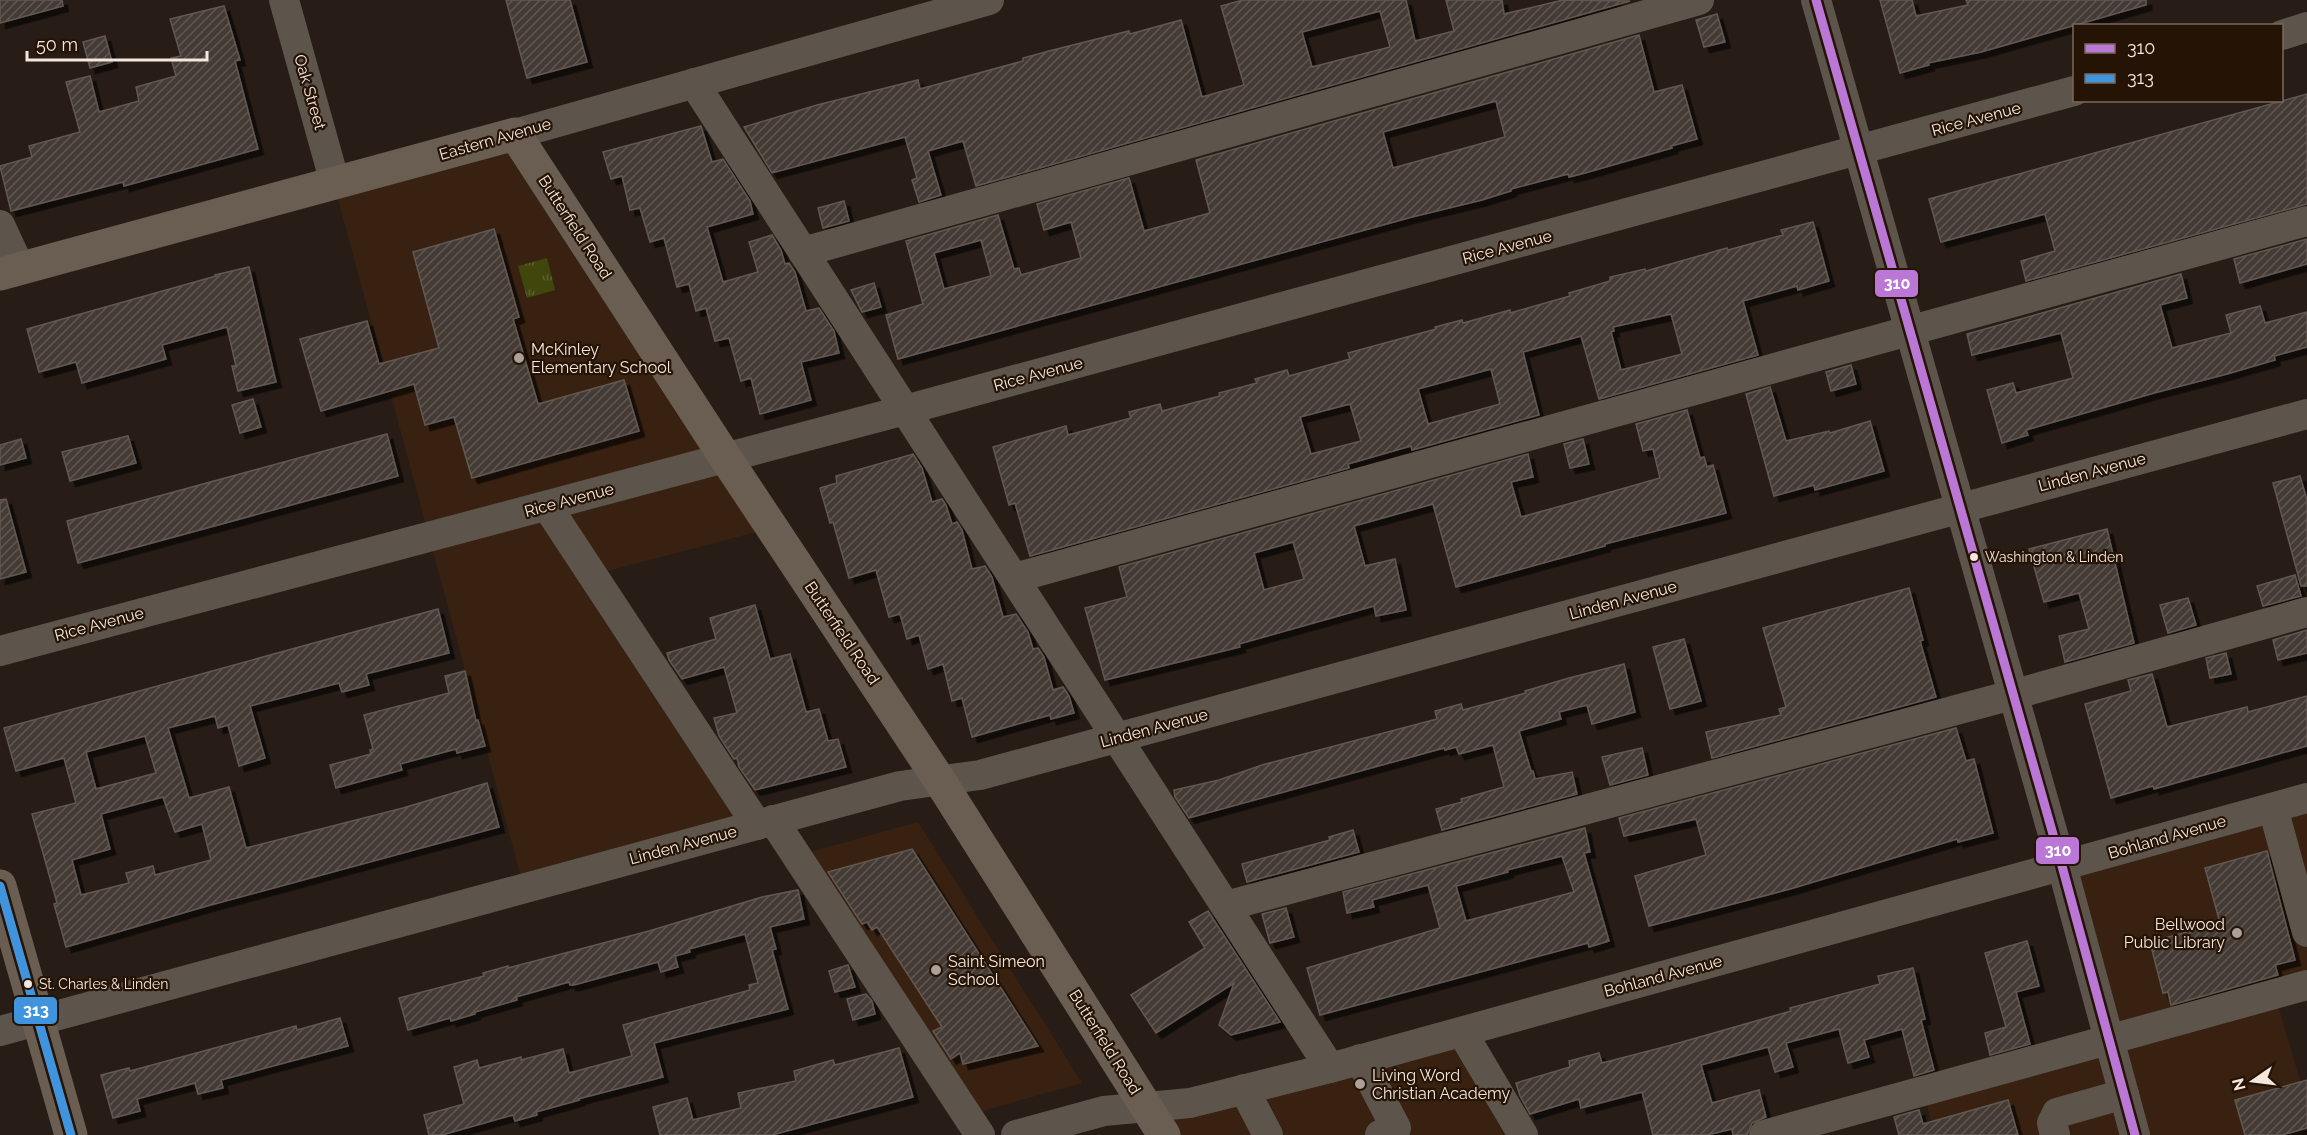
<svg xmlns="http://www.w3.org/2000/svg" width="2307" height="1135" font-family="Raleway,sans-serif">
<defs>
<pattern id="grass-tufts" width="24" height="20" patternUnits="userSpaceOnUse" patternTransform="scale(1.5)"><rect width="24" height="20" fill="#41470c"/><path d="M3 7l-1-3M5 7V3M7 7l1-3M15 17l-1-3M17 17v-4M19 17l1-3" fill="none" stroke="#5d622f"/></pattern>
<pattern id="building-hatch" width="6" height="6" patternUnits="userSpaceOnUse" patternTransform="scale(1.5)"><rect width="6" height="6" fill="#443b35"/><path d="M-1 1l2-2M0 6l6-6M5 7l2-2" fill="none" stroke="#605752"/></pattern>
<filter id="shadow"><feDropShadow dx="5.5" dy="5.5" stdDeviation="0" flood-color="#0009"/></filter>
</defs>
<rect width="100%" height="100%" fill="#281d16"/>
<g fill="#382111">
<path d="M514 138 768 529 596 574 758 821 525 892 335 188Z"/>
<path d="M2307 793V989L2276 999 2307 1104V1135H2139L2064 862Z"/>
<path d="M918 822 1082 1083 957 1118 789 858Z"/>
<path d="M1451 1029 1513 1135H1170L1149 1103Z"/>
<path d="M2107 1045 2131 1135H1935L1924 1095Z"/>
</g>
<path fill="url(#grass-tufts)" d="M547 258 555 290 527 298 518 266Z"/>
<g fill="url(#building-hatch)" stroke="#625852" stroke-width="1.5" fill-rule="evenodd" filter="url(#shadow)">
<path d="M0 0H62L63 6 0 23Z"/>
<path d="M506 0H570L587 62 527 78Z"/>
<path d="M1243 0H1406L1415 41 1454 31 1446 0H1502L1504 14 1563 0 1630 1 976 186 963 141 928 151 941 195 919 202 912 180 917 178 905 137 772 173 744 127 817 105 918 80 920 89 1023 61V58L1049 51 1129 31 1130 34 1181 20 1202 97 1244 85 1221 6ZM1380 11 1390 47 1312 67 1302 32Z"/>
<path d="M1880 0H1912L1916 16 1968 5 1966 0H2146V5L1981 52 1928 63 1929 65 1900 73Z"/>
<path d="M224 6 240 60 235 61 258 149 124 186 123 182 11 211 0 166 32 157 29 146 80 132 66 82 90 76 99 112 139 101 136 87 176 76 171 58 181 56 170 19Z"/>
<path d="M1717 14 1725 42 1704 47 1696 20Z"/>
<path d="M1639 35 1654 92 1682 85 1697 139 1671 146 1672 148 1585 173 1569 177 1568 174 1511 189V191L1482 200 1412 217 898 359 886 315 923 304 906 241 998 215 1014 269 1019 268 1021 275 1081 258 1071 222 1044 230 1037 204 1129 178 1144 231 1210 213 1196 160ZM1496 101 1505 137 1393 168 1383 132ZM981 240 991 276 944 289 934 253Z"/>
<path d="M105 36 112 62 90 68 83 42Z"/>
<path d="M2307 94V204L2026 281 2021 261 2055 251 2045 214 1941 242 1929 199Z"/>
<path d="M701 126 712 162 723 159 750 201 753 214 707 227 723 282 758 272 749 242 772 235 781 250 785 264 789 263 795 272 806 311 819 308 834 331 839 353 801 362 811 400 760 414 751 378 741 381 729 338 715 341 706 308 696 311 689 284 677 287 664 238 650 242 640 208 630 210 622 176 611 179 603 152Z"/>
<path d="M844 201 849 221 823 228 818 208Z"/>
<path d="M1813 222 1829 281 1798 290 1797 286 1743 301 1758 355 1599 399 1581 336 1523 352 1539 415 1412 450 1411 446 1348 464 1349 468 1030 556 1015 503 1009 505 993 447 1066 426 1068 435 1131 418 1129 412 1160 404 1162 411 1220 396 1219 393 1257 383 1255 379 1287 370 1289 376 1350 359 1348 353 1436 329 1435 327 1462 320 1463 323 1510 310V313L1570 296 1569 293 1610 281V277L1645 269 1646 271 1727 248 1728 250 1783 235 1781 230ZM1671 314 1682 354 1621 370 1611 332 1614 331 1613 327ZM1491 369 1500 404 1428 424 1418 389ZM1350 404 1361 441 1311 454 1300 417Z"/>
<path d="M494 229 519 317 513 319 538 404 624 380 639 431 472 478 454 417 425 425 414 384 321 411 300 339 367 321 379 364 439 348 413 252Z"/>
<path d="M2307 239V264L2240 283 2234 259Z"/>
<path d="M249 267 276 382 238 391 232 366H236L227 327 162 345 166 359 82 383 76 362 39 372 27 329 216 276 215 275Z"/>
<path d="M2181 274 2187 298 2160 305 2172 348 2231 333 2226 315 2260 306 2265 323 2307 312V347L2274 356 2275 360 2227 374 2154 393 2026 430 2028 435 2002 443 1987 390 2013 383 2016 393 2073 378 2061 333 1972 355 1967 334Z"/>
<path d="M874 283 881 307 862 312 851 290Z"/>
<path d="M1851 365 1856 384 1831 391 1826 372Z"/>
<path d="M1770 387 1786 441 1829 431 1830 433 1870 421 1884 471 1815 490 1814 485 1774 496 1746 394Z"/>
<path d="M253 399 261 427 240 433 232 405Z"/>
<path d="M1687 410 1700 458 1704 457 1707 467 1713 465 1726 513 1605 544V546L1456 587 1433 504 1354 526 1365 566 1395 559 1406 610 1376 616 1374 606 1239 644 1240 647 1105 680 1085 608 1127 597 1119 567 1528 454 1533 477 1511 482 1521 517 1579 501 1660 478 1653 449 1643 451 1636 424ZM1293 542 1304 579 1264 590 1254 553Z"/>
<path d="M387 434 398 476 78 563 67 521Z"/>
<path d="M128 436 136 463 70 481 62 452Z"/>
<path d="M21 439 26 458 0 465V445Z"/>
<path d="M1583 439 1589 464 1570 468 1564 444Z"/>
<path d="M913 454 922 468 932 502 942 499 946 505 952 524 957 522 962 530 972 569 985 566 992 577 1003 617 1016 614 1028 632 1033 649 1038 648 1044 657 1053 690 1063 687 1069 696 1074 713 1051 719 1050 715 972 737 962 698 952 701 943 664 928 669 919 635 907 639 900 614 889 617 876 570 849 578 833 522 830 523 820 488 837 483 836 476Z"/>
<path d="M2300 476 2307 500V586H2301L2273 483Z"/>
<path d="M6 499 26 572 0 579V500Z"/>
<path d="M2107 529 2134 643 2065 662 2059 636 2089 629 2079 593 2044 602 2029 549Z"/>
<path d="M2295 575 2301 596 2263 606 2257 586Z"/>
<path d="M1909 588 1923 640 1920 641 1936 697 1712 758 1706 732 1781 715 1779 709 1786 707 1763 628Z"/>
<path d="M2188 598 2196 625 2168 633 2160 605Z"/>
<path d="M755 605 770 659 790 654 806 712 819 709 828 741 838 739 846 767 755 790 739 767 737 758 734 759 719 736 714 718 737 713 724 667 682 679 669 660 667 653 716 639 710 618Z"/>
<path d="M438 609 449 653 366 674 369 685 342 692 339 683 250 706 265 758 239 766 228 725 218 728 215 716 168 728 189 798 229 787 246 848 403 808 487 783 499 827 207 906 66 947 54 904 57 903 32 814 76 803 64 758 16 771 4 728ZM145 736 156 773 96 789 86 752ZM163 797 175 832 202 824 211 860 155 875 153 866 126 873 129 883 81 895 72 860 110 849 101 814Z"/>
<path d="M2307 630V653L2278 660 2273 640Z"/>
<path d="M1684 639 1701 701 1670 709 1653 647Z"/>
<path d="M2226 653 2231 674 2210 678 2206 658Z"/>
<path d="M1624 664 1635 712 1592 724 1587 705 1559 712 1561 719 1519 731 1531 771H1533L1535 779 1572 772 1577 794 1442 830 1436 809 1462 802 1461 799 1504 787 1493 745 1459 754 1456 747 1445 750 1444 748 1189 818 1175 797 1174 790 1219 780 1262 765 1437 719 1435 711 1461 704 1463 710 1526 693 1525 691 1569 678Z"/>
<path d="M465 671 476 721 478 720 485 746 457 753 456 749 400 764 402 770 336 788 330 765 371 754 370 750 373 749 364 715 449 693 445 676Z"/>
<path d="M2152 674 2167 727 2247 707 2248 712 2307 696V746L2154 789 2153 786 2111 798 2085 704 2131 691 2128 680Z"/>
<path d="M1956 728 1966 761 1974 759 1993 833 1958 842 1957 839 1790 889 1649 926 1635 876 1706 855 1696 819 1624 836 1619 818Z"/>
<path d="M1642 748 1648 775 1610 785 1602 757Z"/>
<path d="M1585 828 1590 852 1584 853 1609 941 1589 947 1588 943 1320 1015 1307 968 1440 928 1428 885 1372 900 1374 907 1347 913 1343 892ZM1562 856 1574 892 1466 921 1456 886 1508 872 1507 870Z"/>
<path d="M1353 830 1359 852 1247 882 1242 864 1330 840 1329 837Z"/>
<path d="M912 849 1038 1046 963 1064 960 1053 951 1059 933 1031 942 1027 877 927 872 930 867 922 862 924 828 872Z"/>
<path d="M2267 851 2295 960 2275 965 2278 975 2171 1005 2168 992 2163 993 2150 942 2220 923 2205 868Z"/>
<path d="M798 890 804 919 770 927 776 949 772 950 788 1009 654 1043 663 1077 578 1099 579 1100 536 1112 537 1115 515 1121 513 1115 442 1135H429L424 1115 464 1104 454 1067 477 1060 479 1068 521 1057V1060L563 1049 569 1073 632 1056 623 1025 750 990 749 985 758 983 745 934 689 949 690 952 675 956 678 967 661 972 658 962 574 985H570L569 982 516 997 517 1000 475 1012V1014L451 1021 450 1018 408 1030 399 998 484 976 483 973 508 966V968L649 931 762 897Z"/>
<path d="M1286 908 1294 937 1270 943 1262 914Z"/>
<path d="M1208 911 1280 1022 1231 1035 1219 1025 1234 983 1156 1033 1131 995 1205 948 1189 922Z"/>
<path d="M2027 941 2039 986 2016 992 2030 1044 1990 1055 1985 1033 2006 1027 1985 953Z"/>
<path d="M848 965 855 987 835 992 829 971Z"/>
<path d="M1913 968 1925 1019 1921 1020 1934 1070 1914 1076 1902 1029 1864 1040 1869 1057 1848 1063 1839 1029 1786 1043 1793 1067 1775 1072 1768 1047 1701 1065 1712 1103 1759 1090 1766 1117 1752 1123 1747 1135H1733L1732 1129 1707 1135H1653L1642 1092 1581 1108 1579 1099 1530 1114 1520 1096 1516 1083 1570 1067 1569 1061 1599 1053 1602 1063 1668 1046 1791 1011 1790 1008 1880 984 1878 976Z"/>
<path d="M866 994 872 1001 875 1014 853 1020 847 999Z"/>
<path d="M340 1018 348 1046 221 1080 223 1088 198 1094 195 1083 137 1099 140 1111 113 1118 101 1075 129 1068 130 1071 296 1026 297 1030Z"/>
<path d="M899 1048 913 1097 772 1135H660L653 1107 687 1098 693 1120 741 1108 738 1093 796 1081 794 1071 833 1060 835 1065Z"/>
<path d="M2307 1080V1128L2282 1135H2245L2235 1100Z"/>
<path d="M2008 1100 2018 1135H1899L1894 1117 1919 1110 1923 1124Z"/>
</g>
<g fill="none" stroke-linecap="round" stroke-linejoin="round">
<g stroke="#5d554b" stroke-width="30">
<path d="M284 0 335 183"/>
<path d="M1816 0 2062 866 2135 1135"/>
<path d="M2282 35 2307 27"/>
<path d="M694 83 1330 1068"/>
<path d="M515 134 989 0"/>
<path d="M0 225 20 268"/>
<path d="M803 252 1699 0"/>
<path d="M547 506 757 825"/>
<path d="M1014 578 2307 221"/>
<path d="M0 651 905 410 2074 91"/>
<path d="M2273 808 2307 932"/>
<path d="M773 820 980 1135"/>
<path d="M1226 906 2012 695 2307 612"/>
<path d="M0 1031 900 786 980 775 2307 414"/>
<path d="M1462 1032 1523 1135"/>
<path d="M1360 1059 1396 1128 1380 1135"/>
<path d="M1244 1089 1268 1135"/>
<path d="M1016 1135 1104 1111 1190 1103 1330 1068 2307 798"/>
<path d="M1764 1135 2307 985"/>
<path d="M2055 1135 2052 1123 2057 1113 2124 1094"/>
</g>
<g stroke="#695e51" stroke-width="33">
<path d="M0 274 515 134 725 457 940 781 1164 1135"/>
<path d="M0 886 71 1135"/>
</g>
<g stroke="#251306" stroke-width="14">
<path id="bus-1" d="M1816 0 2062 866 2135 1135"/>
</g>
<g stroke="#251306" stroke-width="14">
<path id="bus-2" d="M0 886 71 1135"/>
</g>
<use href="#bus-1" stroke="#ba77d6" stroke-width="9"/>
<use href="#bus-2" stroke="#4094de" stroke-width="9"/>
</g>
<g fill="#ada098" stroke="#251306" stroke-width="2">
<circle cx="519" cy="358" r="6"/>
<circle cx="2237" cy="933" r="6"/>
<circle cx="936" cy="970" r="6"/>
<circle cx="1360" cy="1084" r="6"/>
</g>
<g fill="#f5e7de" stroke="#251306" stroke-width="2">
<circle cx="1974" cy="557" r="5"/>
<circle cx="28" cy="984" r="5"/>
</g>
<g text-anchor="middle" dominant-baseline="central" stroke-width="4.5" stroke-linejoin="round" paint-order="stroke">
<g font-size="14" fill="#f5e7de" stroke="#251306" text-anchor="start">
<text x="1985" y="557">Washington &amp; Linden</text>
<text x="39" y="984">St. Charles &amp; Linden</text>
</g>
<g font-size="16" fill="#f5e7de" stroke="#251306">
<text transform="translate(310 92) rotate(74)">Oak Street</text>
<text transform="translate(1976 119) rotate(-15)">Rice Avenue</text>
<text transform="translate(495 139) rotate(-16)">Eastern Avenue</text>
<text transform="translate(575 227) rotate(57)">Butterfield Road</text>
<text transform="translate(1507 247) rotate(-15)">Rice Avenue</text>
<text transform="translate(1038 374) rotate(-15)">Rice Avenue</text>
<text transform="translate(2092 472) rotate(-15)">Linden Avenue</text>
<text transform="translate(569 500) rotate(-15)">Rice Avenue</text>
<text transform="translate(1623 600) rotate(-15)">Linden Avenue</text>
<text transform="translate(99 624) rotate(-15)">Rice Avenue</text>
<text transform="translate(842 633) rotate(56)">Butterfield Road</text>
<text transform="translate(1154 728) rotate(-15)">Linden Avenue</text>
<text transform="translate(2167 837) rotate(-16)">Bohland Avenue</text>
<text transform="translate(683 845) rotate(-15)">Linden Avenue</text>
<text transform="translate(1663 976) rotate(-15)">Bohland Avenue</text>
<text transform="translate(1105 1042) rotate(58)">Butterfield Road</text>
</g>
<g font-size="16" fill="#f5e7de" stroke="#251306" text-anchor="start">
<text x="531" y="349">McKinley<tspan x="531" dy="18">Elementary School</tspan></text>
<text x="2225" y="924" text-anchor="end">Bellwood<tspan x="2225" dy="18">Public Library</tspan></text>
<text x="948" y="961">Saint Simeon<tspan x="948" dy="18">School</tspan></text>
<text x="1372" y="1075">Living Word<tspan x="1372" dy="18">Christian Academy</tspan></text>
</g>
</g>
<g stroke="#251306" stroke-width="2">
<rect x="1874" y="269" width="45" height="29" rx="6" fill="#ba77d6"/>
<rect x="2035" y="836" width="45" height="29" rx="6" fill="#ba77d6"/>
<rect x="13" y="996" width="45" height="29" rx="6" fill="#4094de"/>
</g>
<g font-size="16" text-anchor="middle" font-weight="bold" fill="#fff">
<text x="1897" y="289">310</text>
<text x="2058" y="856">310</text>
<text x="36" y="1016">313</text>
</g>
<rect x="2073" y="24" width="210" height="78" fill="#251306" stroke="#78685c" stroke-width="1.5"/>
<rect x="2085" y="44" width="30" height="9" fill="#ba77d6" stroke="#78685c" stroke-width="1.5"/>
<text x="2127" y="54" font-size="18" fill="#f5e7de">310</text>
<rect x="2085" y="74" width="30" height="9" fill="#4094de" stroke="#78685c" stroke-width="1.5"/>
<text x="2127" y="84" font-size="18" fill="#f5e7de">313</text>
<g transform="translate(2253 1081) rotate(256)" stroke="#251306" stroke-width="4.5" paint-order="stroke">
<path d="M0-4.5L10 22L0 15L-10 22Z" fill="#f5e7de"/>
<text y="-9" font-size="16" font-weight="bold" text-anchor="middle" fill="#f5e7de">N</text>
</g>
<path d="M27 51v9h180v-9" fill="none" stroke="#f5e7de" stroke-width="3"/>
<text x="36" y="51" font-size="18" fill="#f5e7de" stroke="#251306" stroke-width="4.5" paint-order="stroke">50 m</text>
</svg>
